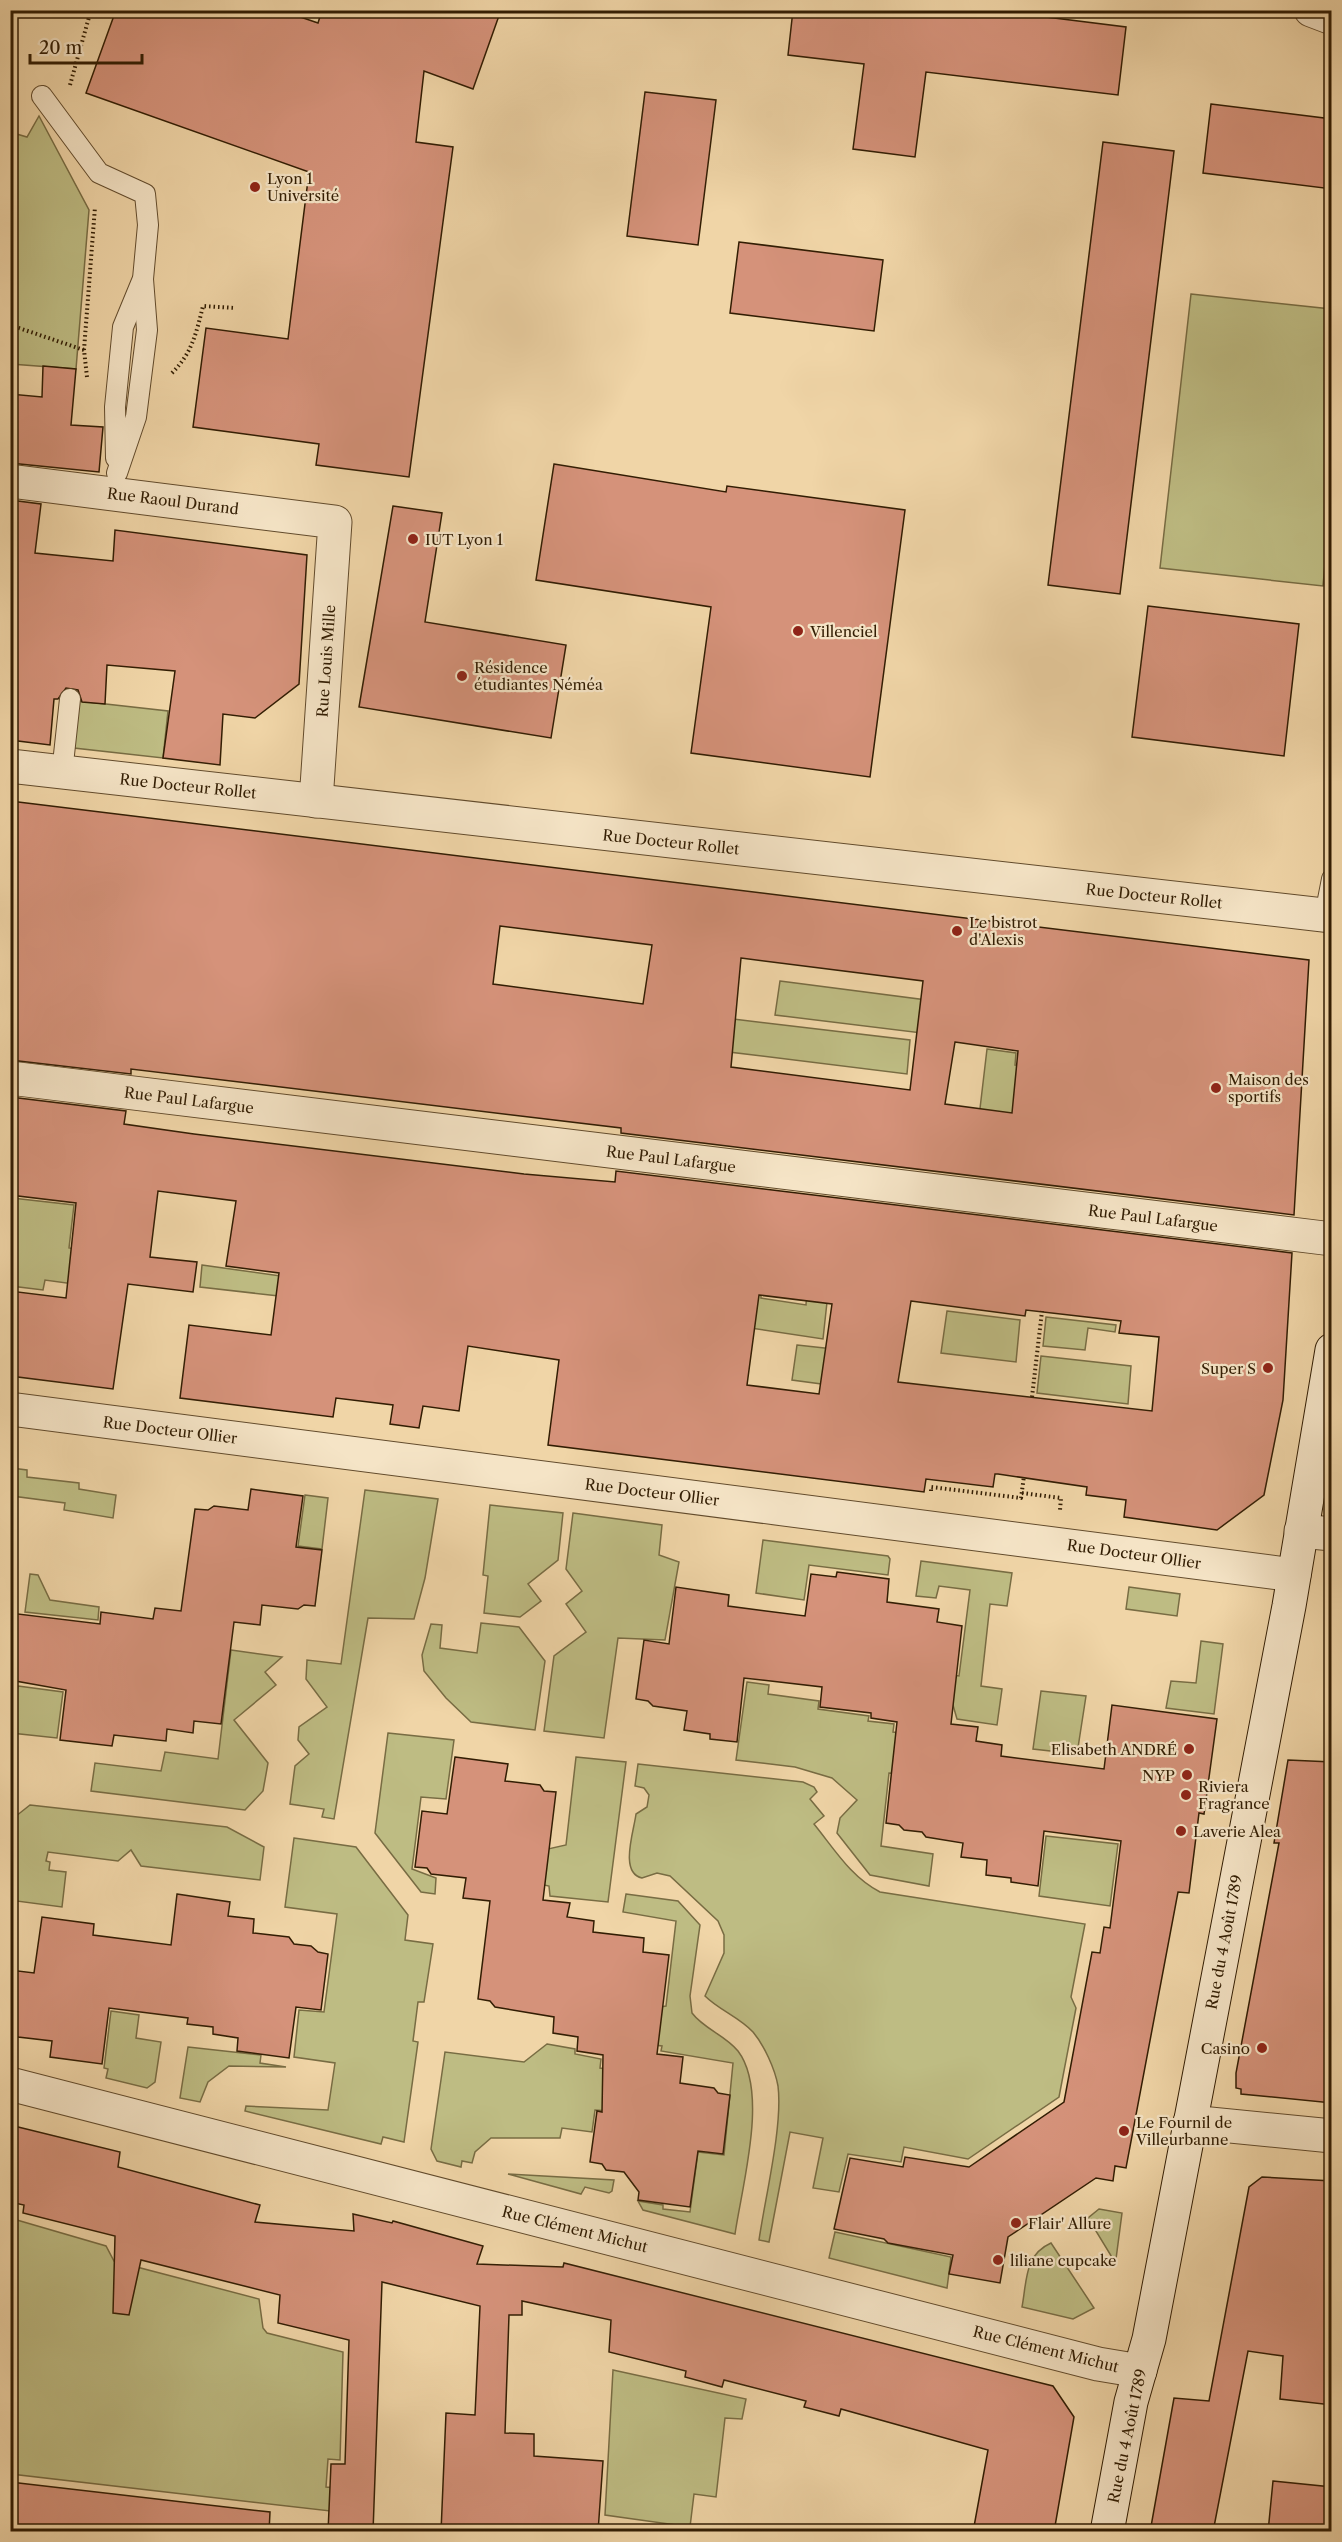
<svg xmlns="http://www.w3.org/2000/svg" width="1342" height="2542" font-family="'Libre Caslon Text',serif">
<rect width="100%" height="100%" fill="#f0d5a7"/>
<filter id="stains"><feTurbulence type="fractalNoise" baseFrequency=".00333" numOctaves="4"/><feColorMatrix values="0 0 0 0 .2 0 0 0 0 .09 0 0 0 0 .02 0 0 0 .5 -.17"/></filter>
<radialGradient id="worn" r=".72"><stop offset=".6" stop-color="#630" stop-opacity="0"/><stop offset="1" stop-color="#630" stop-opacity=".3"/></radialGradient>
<g fill="#bebc83" stroke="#786c43" stroke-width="1.5">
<path d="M39 116 89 210 76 369 11 364 10 132 27 137Z"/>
<path d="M1191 294 1331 309 1332 487 1323 586 1160 568Z"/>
<path d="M79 701 168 711 163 758 74 748Z"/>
<path d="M780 981 942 1002 938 1035 775 1015Z"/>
<path d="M733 1019 910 1040 907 1074 729 1052Z"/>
<path d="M987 1049 1016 1053 1015 1065 1058 1068 1018 1122 979 1117Z"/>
<path d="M12 1198 74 1205 69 1248 99 1253 81 1285 45 1280 43 1290 11 1286Z"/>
<path d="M202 1265 402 1293 279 1296 200 1287Z"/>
<path d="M761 1290V1298L806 1305 807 1290 828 1293 823 1339 697 1320Z"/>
<path d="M947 1311 1020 1320 1016 1362 941 1353Z"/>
<path d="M1046 1317 1116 1325 1115 1332 1088 1328 1085 1350 1043 1346Z"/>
<path d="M797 1345 870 1353 866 1390 792 1380Z"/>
<path d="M1041 1356 1131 1366 1128 1404 1037 1393Z"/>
<path d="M11 1468 27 1470V1477L79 1483V1489L116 1495 113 1518 64 1510 65 1503 12 1496Z"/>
<path d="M365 1490 438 1499 425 1578 414 1619 368 1618 334 1819 322 1817 324 1809 290 1804 295 1766 309 1754 298 1740 299 1727 327 1707 306 1679 307 1660 341 1664Z"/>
<path d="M305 1495 328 1498 322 1549 298 1546Z"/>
<path d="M490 1505 563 1513 558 1560 528 1584 541 1601 520 1617 484 1613 488 1576 483 1575Z"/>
<path d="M573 1513 662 1525 659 1555 679 1562 665 1640 618 1638 604 1738 544 1731 554 1656 586 1632 566 1604 582 1591 566 1569Z"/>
<path d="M763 1540 888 1556 890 1559 888 1575 809 1565 804 1600 756 1593Z"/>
<path d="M921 1561 1012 1573 1007 1606 990 1604 981 1686 1002 1689 997 1725 957 1719 944 1674 959 1676 970 1590 939 1586 936 1598 916 1596Z"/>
<path d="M30 1574 38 1575 50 1600 99 1607 98 1620 25 1612Z"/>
<path d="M1129 1587 1180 1594 1177 1616 1126 1609Z"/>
<path d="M481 1623 519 1627 545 1661 535 1730 471 1722 446 1698 424 1671 422 1655 431 1624 442 1625 440 1648 477 1653Z"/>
<path d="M1201 1641 1223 1644 1214 1714 1166 1708 1171 1681 1196 1683Z"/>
<path d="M231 1650 282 1657 265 1672 276 1685 234 1720 268 1763 263 1791 245 1810 91 1791 95 1763 161 1771 165 1752 218 1759Z"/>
<path d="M747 1682 769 1685 768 1694 819 1701 818 1709 869 1716 868 1721 894 1724 893 1732 920 1735 905 1774 889 1773 881 1846 933 1854 929 1886 870 1875 837 1833 840 1818 857 1800 832 1778 795 1767 736 1760Z"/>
<path d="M18 1686 63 1692 57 1738 11 1733V1695H16Z"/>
<path d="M1041 1691 1086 1696 1077 1754 1033 1749Z"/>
<path d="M388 1733 454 1740 446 1799 421 1797 412 1869 436 1878 435 1894 421 1892 375 1833Z"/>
<path d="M576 1757 626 1762 608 1902 550 1896 549 1886 526 1881 530 1853 566 1845Z"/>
<path d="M638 1764 803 1782 814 1787 817 1792 810 1799 824 1816 814 1824C835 1850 851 1877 880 1892L1085 1924 1071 1997 1076 2008 1059 2097 968 2159 904 2147 901 2162 848 2154 839 2192 813 2188 823 2138 790 2132 769 2242 759 2240C765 2198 783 2126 778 2086 775 2069 764 2045 753 2032 739 2017 719 2010 705 1996L724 1953V1935L718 1921 670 1876 657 1873 642 1878C619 1873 634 1831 636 1814L647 1807 649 1795 644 1788 635 1786Z"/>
<path d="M30 1805 227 1827 264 1847 260 1880 141 1866 131 1850 118 1861 48 1852 46 1861 50 1862 49 1870 66 1872 62 1907 17 1901 11 1950V1820Z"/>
<path d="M1046 1836 1118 1844 1110 1906 1039 1896Z"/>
<path d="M294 1838 356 1847 408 1915 405 1940 433 1944 424 2002H418L413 2041 418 2042 404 2142 383 2137 381 2144 245 2111 246 2106 328 2110 335 2063 294 2057 299 2010 324 2012 337 1914 285 1907Z"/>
<path d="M626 1894 678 1901 700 1925 690 1996 692 2013C704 2029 725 2035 738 2051 769 2092 742 2185 735 2234L643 2210 638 2201 663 2205V2209L690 2212 698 2152 724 2155 733 2063 661 2051 662 2046 638 2043 652 2008 666 2006 676 1921 623 1912Z"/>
<path d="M111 2011 139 2015 136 2038 161 2042 155 2082 147 2088 106 2078 108 2069 104 2068Z"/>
<path d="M547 2044 575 2049V2054L601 2059 600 2068 625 2072 610 2111 595 2110 592 2132 562 2128 560 2138H491L475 2152 472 2163 462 2161 461 2167 437 2161 431 2149 445 2052 524 2062Z"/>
<path d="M188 2047 261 2055 260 2063 286 2067 229 2066 208 2082 200 2102 180 2098Z"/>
<path d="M508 2174 614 2180 612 2191 609 2193 585 2187 581 2194Z"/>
<path d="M1099 2209 1122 2213 1116 2259H1113L1088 2218Z"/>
<path d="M10 2218 106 2246 114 2261 259 2299 263 2328 267 2333 343 2352 340 2460 328 2459 326 2487 337 2488 339 2512 11 2474Z"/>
<path d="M835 2232 951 2257 947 2288 829 2258Z"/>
<path d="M1051 2243 1094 2308 1073 2319 1022 2307C1027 2281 1024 2255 1051 2243Z"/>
<path d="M613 2370 746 2399 742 2419 725 2418 716 2497 694 2494 690 2527 605 2515Z"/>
</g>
<g fill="#d5927a" stroke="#321d03" stroke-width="1.5" fill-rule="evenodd">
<path d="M116 10H280L318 23 322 10H501L473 89 424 71 416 142 453 147 409 477 316 465 319 444 193 427 206 328 288 339 309 172 86 93Z"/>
<path d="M793 10H989L1126 27 1118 95 926 72 915 157 853 149 864 64 788 55Z"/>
<path d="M645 92 716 100 698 245 627 236Z"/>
<path d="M1211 104 1332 119V189L1203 173Z"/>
<path d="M1103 142 1174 151 1120 594 1048 585Z"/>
<path d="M739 242 883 260 874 331 730 313Z"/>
<path d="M43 366 76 369 71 425 103 427 99 472 10 463V394L42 397Z"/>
<path d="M554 464 726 492 727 486 905 510 870 777 691 753 711 607 536 580Z"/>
<path d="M10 500 41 504 35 553 113 561 115 530 307 555 299 684 255 718 223 714 220 765 163 758 175 671 107 665 105 704 82 702 78 690 66 688 58 699H54L50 745 10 740Z"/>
<path d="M393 506 442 513 425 622 566 645 551 738 359 707Z"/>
<path d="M1148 606 1299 624 1284 756 1132 737Z"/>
<path d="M10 801 1309 960 1294 1215 621 1133V1128L131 1069V1074L10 1060ZM500 926 652 945 643 1004 493 984ZM741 958 923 981 910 1090 731 1067ZM955 1042 1018 1051 1012 1113 945 1104Z"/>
<path d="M10 1097 126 1111 124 1124 194 1134 524 1174 615 1182 616 1171 1292 1253 1283 1400 1264 1495 1217 1530 1124 1517 1126 1500 1086 1495 1087 1487 998 1474H995L993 1487 926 1479 924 1492 548 1445 559 1360 468 1346 459 1411 423 1406 419 1428 390 1424 393 1405 336 1398 333 1417 180 1398 189 1325 271 1335 279 1273 226 1266 236 1201 158 1191 150 1257 197 1262 193 1292 128 1284 113 1389 10 1376V1291L66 1298 76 1203 10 1195ZM759 1295 832 1304 819 1394 747 1385ZM911 1301 1025 1316 1026 1310 1121 1321 1119 1333 1159 1337 1152 1411 898 1382Z"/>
<path d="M251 1489 303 1496 296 1547 322 1550 315 1606 304 1605 298 1609 262 1605 260 1625 234 1622 221 1724 194 1721 193 1733 167 1729 166 1741 114 1735 112 1746 60 1740 66 1690 10 1680V1613L100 1624 101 1612 153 1619 155 1608 181 1611 195 1509 208 1510 214 1506 248 1510Z"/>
<path d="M837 1572 889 1579 887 1602 939 1609 937 1622 962 1626 951 1724 978 1727 976 1741 1002 1745 1001 1756 1104 1769 1112 1705 1217 1719 1204 1814 1199 1813 1189 1893 1178 1892 1126 2168 1115 2166 1113 2181 1096 2178 1008 2237 1000 2283 949 2274 953 2255 888 2243 884 2239 834 2229 850 2158 903 2167 905 2157 969 2167 1064 2102 1092 1952 1100 1953 1104 1927 1110 1928 1121 1841 1044 1831 1038 1886 1011 1882V1878L986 1875 987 1860 961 1857 963 1843 926 1837 922 1832 904 1830 899 1825 886 1823 897 1722 871 1718V1713L820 1707 822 1687 744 1678 737 1742 710 1739V1734L684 1730 687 1711 653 1706 648 1701 636 1699 644 1640 669 1644 676 1587 729 1595 728 1606 805 1616 811 1574 836 1577Z"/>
<path d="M455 1757 508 1764 505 1781 540 1785 544 1791 556 1792 543 1900 570 1903 567 1917 594 1921 593 1932 644 1938 643 1952 669 1955 657 2054 683 2057 680 2083 714 2088 718 2093 730 2095 723 2154 698 2151 690 2207 638 2200 639 2192 624 2172 606 2170 602 2164 590 2162 597 2111 602 2112 603 2055 577 2051 578 2037 553 2033 554 2017 495 2007 490 2001 478 1999 490 1901 463 1898 466 1878 431 1874 427 1868 415 1867 422 1811 447 1814Z"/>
<path d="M1288 1760 1332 1762V2103L1241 2094V2089L1236 2088V2073L1279 1843H1274Z"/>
<path d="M177 1894 230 1902 228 1916 254 1919 253 1933 289 1937 294 1944 311 1946 318 1952 328 1954 321 2010 296 2007 289 2058 237 2051 238 2038 213 2034V2027L187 2024 188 2018 109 2008 102 2064 50 2057 52 2041 18 2037 10 2027V1970L34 1973 42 1917 94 1924 93 1935 171 1945Z"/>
<path d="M10 2125 120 2152 118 2167 260 2205 255 2222 354 2231 353 2214 392 2223 393 2221 483 2246 477 2264 563 2267 564 2263 1053 2386 1074 2417 1054 2532H973L988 2450 841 2409 839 2416 804 2407 806 2401 724 2380 722 2387 685 2377 686 2371 609 2352 611 2320 522 2301V2315H509L505 2433 534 2434V2456L603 2461 598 2532H441L446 2413 475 2415 480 2306 382 2282 373 2532H328L331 2464H345L349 2340 278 2323 280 2295 141 2260 129 2315 113 2313 115 2236 23 2213 24 2205 10 2202Z"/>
<path d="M1262 2177 1332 2181V2405L1280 2399 1283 2356 1248 2351 1213 2532H1150L1174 2398 1209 2401 1249 2187Z"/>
<path d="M1273 2481 1332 2487V2532H1268Z"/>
<path d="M10 2482 270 2512 269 2532H10Z"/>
</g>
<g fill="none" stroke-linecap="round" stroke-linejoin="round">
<g stroke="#624b2c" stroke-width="22">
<g id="service">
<path d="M42 96 99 173 145 194 148 225 143 279 147 330 136 417 117 473"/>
<path d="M116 458 115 407 123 327 142 281"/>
<path d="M62 773 70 699"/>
<path d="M1325 915 1332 879"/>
</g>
</g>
<g stroke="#624b2c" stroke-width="35">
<g id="minor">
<path d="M1311 10 1332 18"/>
<path d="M10 481 335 522 316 801"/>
<path d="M10 1078 1332 1239"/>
<path d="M10 1409 1294 1575"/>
<path d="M1301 1531 1332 1534"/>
<path d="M10 2084 1098 2364 1140 2371"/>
<path d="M1190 2122 1332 2136"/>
</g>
</g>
<g stroke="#624b2c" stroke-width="35">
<path id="tertiary" d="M10 766 1332 916"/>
</g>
<g stroke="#321d03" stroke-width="35">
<path id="secondary" d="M1107 2532 1131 2402 1149 2339 1289 1606 1332 1350"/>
</g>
<g stroke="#321d03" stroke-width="4" stroke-dasharray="1.5 3" stroke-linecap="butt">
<path d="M70 85 91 10"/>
<path d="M10 325 84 350"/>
<path d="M172 373C192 353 196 334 203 306L235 308"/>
<path d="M87 377 84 350 95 207"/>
<path d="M1032 1397 1042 1311"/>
<path d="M931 1491V1487L1021 1498 1024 1476"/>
<path d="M1022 1493 1061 1498 1060 1510"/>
</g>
<use href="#service" stroke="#f5e4c6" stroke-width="20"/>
<use href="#minor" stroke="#f5e4c6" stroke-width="33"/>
<use href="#tertiary" stroke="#f5e4c6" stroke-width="33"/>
<use href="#secondary" stroke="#f5e4c6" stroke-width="33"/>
</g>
<g fill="#8f2418" stroke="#f5e4c6" stroke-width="2">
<circle cx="255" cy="187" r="6"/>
<circle cx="413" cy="539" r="6"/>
<circle cx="798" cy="631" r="6"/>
<circle cx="462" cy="676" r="6"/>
<circle cx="957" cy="931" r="6"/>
<circle cx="1216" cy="1088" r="6"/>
<circle cx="1268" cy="1368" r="6"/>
<circle cx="1189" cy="1749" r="6"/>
<circle cx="1187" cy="1775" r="6"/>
<circle cx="1186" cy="1795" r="6"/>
<circle cx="1181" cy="1831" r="6"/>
<circle cx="1262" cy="2048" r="6"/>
<circle cx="1124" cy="2131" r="6"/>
<circle cx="1016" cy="2223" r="6"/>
<circle cx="998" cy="2260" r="6"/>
</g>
<g text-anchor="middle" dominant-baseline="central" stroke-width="4.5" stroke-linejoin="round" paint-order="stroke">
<g font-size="15" fill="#321d03" stroke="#f5e4c6" text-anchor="start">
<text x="267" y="178">Lyon 1<tspan x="267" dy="17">Université</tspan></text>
<text x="425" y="539">IUT Lyon 1</text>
<text x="810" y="631">Villenciel</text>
<text x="474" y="667">Résidence<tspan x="474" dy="17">étudiantes Néméa</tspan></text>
<text x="969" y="922">Le bistrot<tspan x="969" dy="17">d'Alexis</tspan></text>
<text x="1228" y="1079">Maison des<tspan x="1228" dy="17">sportifs</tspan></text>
<text x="1256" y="1368" text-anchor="end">Super S</text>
<text x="1177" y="1749" text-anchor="end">Elisabeth ANDRÉ</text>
<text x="1175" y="1775" text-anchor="end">NYP</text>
<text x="1198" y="1786">Riviera<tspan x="1198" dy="17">Fragrance</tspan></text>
<text x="1193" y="1831">Laverie Alea</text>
<text x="1250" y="2048" text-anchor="end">Casino</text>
<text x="1136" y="2122">Le Fournil de<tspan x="1136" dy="17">Villeurbanne</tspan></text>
<text x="1028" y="2223">Flair' Allure</text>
<text x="1010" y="2260">liliane cupcake</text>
</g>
<g font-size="15" fill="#321d03" stroke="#f5e4c6">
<text transform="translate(173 501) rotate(7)">Rue Raoul Durand</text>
<text transform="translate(326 661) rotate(-86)">Rue Louis Mille</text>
<text transform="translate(188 786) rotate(6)">Rue Docteur Rollet</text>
<text transform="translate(671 842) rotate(6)">Rue Docteur Rollet</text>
<text transform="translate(1154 896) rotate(6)">Rue Docteur Rollet</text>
<text transform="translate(189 1100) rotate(7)">Rue Paul Lafargue</text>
<text transform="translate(671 1159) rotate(7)">Rue Paul Lafargue</text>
<text transform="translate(1153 1218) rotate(7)">Rue Paul Lafargue</text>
<text transform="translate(170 1430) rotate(7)">Rue Docteur Ollier</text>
<text transform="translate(652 1492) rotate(7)">Rue Docteur Ollier</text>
<text transform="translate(1134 1554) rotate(8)">Rue Docteur Ollier</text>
<text transform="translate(1224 1942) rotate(-79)">Rue du 4 Août 1789</text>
<text transform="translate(575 2229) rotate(14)">Rue Clément Michut</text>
<text transform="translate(1046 2349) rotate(14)">Rue Clément Michut</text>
<text transform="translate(1127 2436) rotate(-78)">Rue du 4 Août 1789</text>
</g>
</g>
<rect width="1342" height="2542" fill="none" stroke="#f0d5a7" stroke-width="36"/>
<rect x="12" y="12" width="1318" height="2518" fill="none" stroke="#321d03" stroke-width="3"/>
<rect x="18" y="18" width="1306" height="2506" fill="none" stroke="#321d03" stroke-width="1.5"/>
<path d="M30 54v9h112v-9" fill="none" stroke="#321d03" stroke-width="3"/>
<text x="39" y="54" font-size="18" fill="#321d03" stroke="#f5e4c6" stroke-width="4.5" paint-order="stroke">20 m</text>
<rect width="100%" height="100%" filter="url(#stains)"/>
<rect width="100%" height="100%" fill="url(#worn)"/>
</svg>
